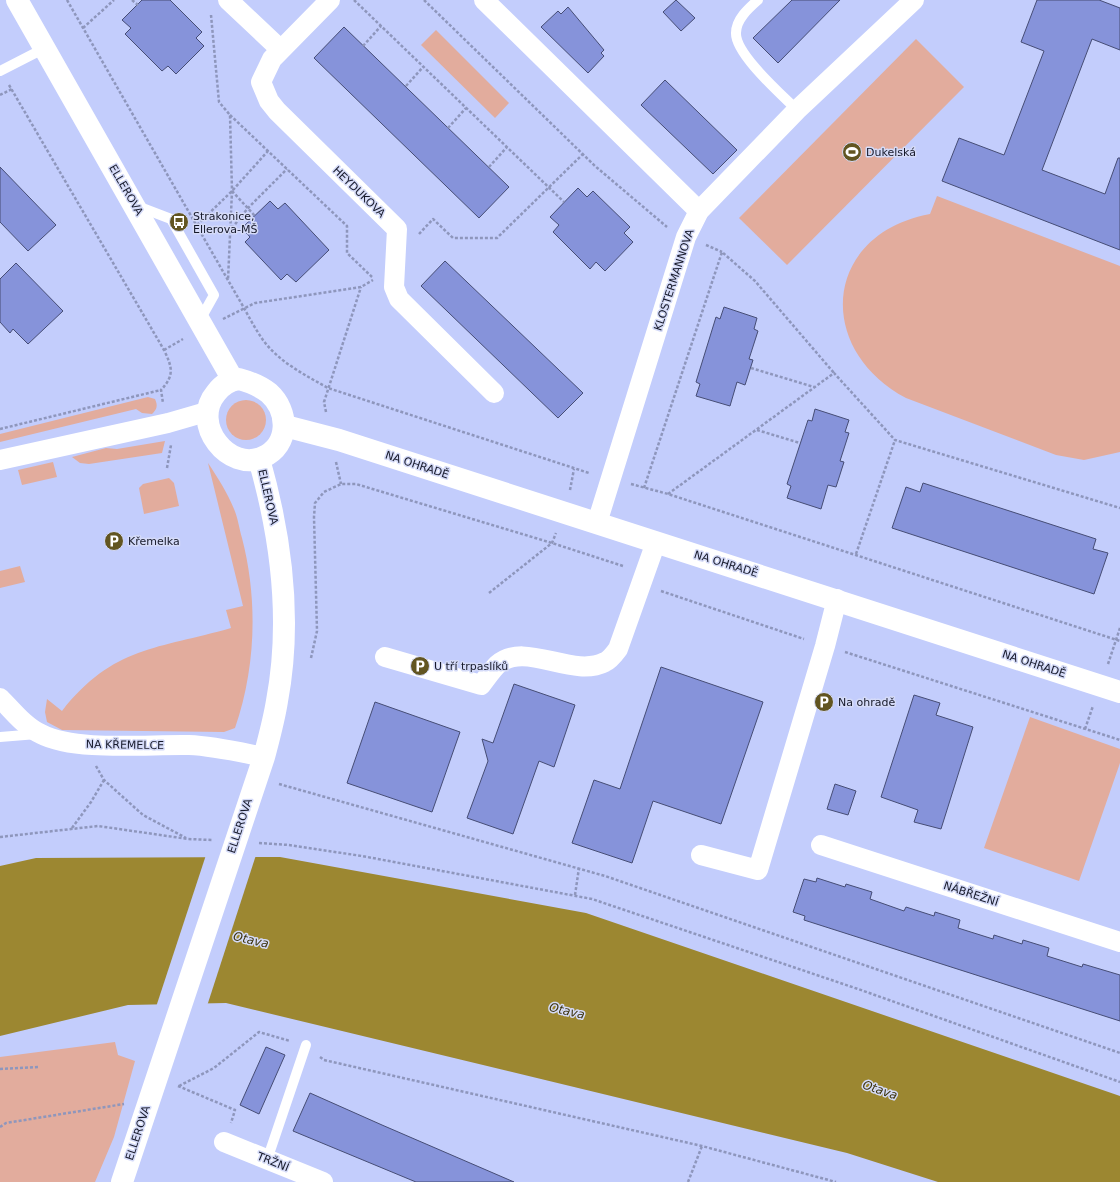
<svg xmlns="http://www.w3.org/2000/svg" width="1120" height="1182" font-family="'DejaVu Sans',sans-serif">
<rect width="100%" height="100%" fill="#c3cdfc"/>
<g fill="#e2ac9d">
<path d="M436 30 509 103 495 118 421 45Z"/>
<path d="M916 39 964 87 787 265 739 218Z"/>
<path d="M937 196 1120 266V452L1084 460 1056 455 906 398C814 349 823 234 930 214Z"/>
<path d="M148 397 155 399C158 406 157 409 152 414L142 413 136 409 0 442V434Z"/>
<circle cx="246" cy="420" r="20"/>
<path d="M165 441 162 453 89 464 80 463 72 457 106 448 117 449Z"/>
<path d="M53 462 57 477 22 485 18 470Z"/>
<path d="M208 463C218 478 227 492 234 509 238 518 239 528 242 538 258 600 256 667 235 728L224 732 62 730 47 722 45 712 47 699 62 711C113 646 158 649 231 628L226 610 243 606Z"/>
<path d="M169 478 174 483 179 506 144 514 139 488 143 484Z"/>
<path d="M20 566 25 582 0 588V571Z"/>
<path d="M1030 717 1120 749V763L1079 881 984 848Z"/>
<path d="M115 1042 118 1055 135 1061 114 1137 95 1182H0V1057Z"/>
</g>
<path fill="#9c8731" d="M280 857 586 913 1120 1096V1182H938L847 1153 226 1003 128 1005 0 1036V866L36 858Z"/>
<path fill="#c3cdfc" d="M206 855H256L207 1006 156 1007Z"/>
<g fill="#8693da" stroke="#464d75">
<path d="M142 0H170L202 32 196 38 204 46 176 74 168 66 162 71 125 34 131 28 122 20Z"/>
<path d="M676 0 695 18 681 31 663 12Z"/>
<path d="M792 0H840L778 63 753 38Z"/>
<path d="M1037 0H1099L1120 8V50L1092 39 1042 170 1105 194 1118 158H1120V250L942 181 959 138 1004 155 1044 51 1021 42Z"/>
<path d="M568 7 604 50 601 53 604 56 588 73 541 27 558 11 561 14Z"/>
<path d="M344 27 509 187 479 218 314 58Z"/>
<path d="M665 80 737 150 713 174 641 105Z"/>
<path d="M0 167 56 225 28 251 0 222Z"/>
<path d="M578 188 587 197 593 191 630 227 624 233 633 242 605 271 596 262 590 269 553 232 559 225 550 217Z"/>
<path d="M270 201 278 209 285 203 329 250 296 282 287 274 281 280 245 242 250 237 242 228Z"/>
<path d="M445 261 583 393 558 418 421 286Z"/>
<path d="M16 263 63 311 28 344 13 329 10 333 0 322V279Z"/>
<path d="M724 307 757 318 754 329 758 331 749 359 753 360 745 385 737 382 730 406 696 396 700 384 696 382 716 317 720 319Z"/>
<path d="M815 409 849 420 845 432 849 433 840 461 844 462 836 487 828 485 821 509 787 498 791 486 787 484 808 420 812 421Z"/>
<path d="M923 483 1096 539 1093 549 1108 553 1094 594 892 528 906 487 920 492Z"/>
<path d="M661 667 763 702 721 824 653 801 632 863 572 843 594 780 620 789Z"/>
<path d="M514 684 575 705 554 767 539 761 513 834 467 818 488 761 482 739 493 743Z"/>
<path d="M914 695 940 703 936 715 973 727 941 829 914 822 918 810 881 797Z"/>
<path d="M375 702 460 732 432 812 347 783Z"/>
<path d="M835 784 856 791 848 815 827 809Z"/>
<path d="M817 878 845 887 846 884 872 892 870 899 904 911 906 907 934 916 935 912 960 920 958 928 993 939 994 935 1022 944 1023 940 1049 948 1047 956 1082 967 1083 964 1120 975V1021L804 920 805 916 793 912 804 879 816 882Z"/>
<path d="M266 1047 285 1055 259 1114 240 1105Z"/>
<path d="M310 1093 382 1125 514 1182H416L293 1131Z"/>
</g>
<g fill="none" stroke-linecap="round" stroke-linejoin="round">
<g stroke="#8e96bc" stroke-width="2.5" stroke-dasharray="3 2" stroke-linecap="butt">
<path d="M67 0 244 308C250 319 256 330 263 340 279 362 305 375 328 388L589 473"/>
<path d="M132 0 138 5"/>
<path d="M354 0 564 202"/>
<path d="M424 0 595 166 667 227"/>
<path d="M211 15 219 102 230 115 232 191 228 280"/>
<path d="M83 28 114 0"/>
<path d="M363 46 381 26"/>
<path d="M9 85 164 350C172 367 175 375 161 390L163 403"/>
<path d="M406 86 423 67"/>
<path d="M0 95 12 89"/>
<path d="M230 115 347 226V253L372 277"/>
<path d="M448 128 466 108"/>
<path d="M489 167 507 147"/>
<path d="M232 191 255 216"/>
<path d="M197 225 232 191 268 151"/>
<path d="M232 228 248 208 287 169"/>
<path d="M419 234 433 219 453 238H497L583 154"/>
<path d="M706 245 722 252"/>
<path d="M223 319 255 303 361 287 373 280"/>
<path d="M164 350 183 339"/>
<path d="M751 368 814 387"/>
<path d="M326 412 324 402 361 287"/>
<path d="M0 429 161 390"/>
<path d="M757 430 800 443"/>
<path d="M336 462 341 484"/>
<path d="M167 468 171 445"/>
<path d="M631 484 668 494 1120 641"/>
<path d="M644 488 722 252 755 281 834 373"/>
<path d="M570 490 574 469"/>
<path d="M668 494 834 373 895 440 1120 508"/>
<path d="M856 554 895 440"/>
<path d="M661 591 804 639"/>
<path d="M489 593 552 543 556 533"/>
<path d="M845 652 1120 740"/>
<path d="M311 658 317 631 314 517 315 503 324 492 341 484H356L552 543 623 566"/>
<path d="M1108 664 1120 628"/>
<path d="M1085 729 1093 706"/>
<path d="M96 766 104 780 143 815 186 838"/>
<path d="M279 784 605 876 1120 1053"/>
<path d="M72 828 91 802 104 780"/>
<path d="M0 837 98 826 188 839 212 840"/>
<path d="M259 843 289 845 362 856 592 899 858 989 1120 1082"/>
<path d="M575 895 579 868"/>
<path d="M320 1057 324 1060 702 1146 836 1182"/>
<path d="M0 1069 39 1067"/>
<path d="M178 1086 235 1110 231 1123"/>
<path d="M179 1086 214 1068 259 1032 290 1041"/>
<path d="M0 1127 6 1123 124 1104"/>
<path d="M688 1182 702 1146"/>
</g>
<g stroke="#fff" stroke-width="10">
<path d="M758 0C749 8 736 19 736 33 735 54 782 95 797 110"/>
<path d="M0 71 45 48"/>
<path d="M137 206 171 219 214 295 200 320"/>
<path d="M0 737 37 734"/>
<path d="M267 1160 306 1045"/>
</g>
<g stroke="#fff" stroke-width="20">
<path d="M228 0 280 49"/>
<path d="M330 0 272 59 261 82 269 101 277 111 397 229 394 287 399 299 494 393"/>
<path d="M484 0 699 211"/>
<path d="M0 460 168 423 206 412"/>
<path d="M597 523 686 237 699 211 797 110 914 0"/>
<path d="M385 657 481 685C486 679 491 671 497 665 525 640 572 679 605 662 610 660 615 653 618 649L656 542"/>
<path d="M0 698C12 710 25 727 41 734 76 752 148 744 189 745 214 746 239 752 264 757"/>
<path d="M821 845 1120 942"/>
<path d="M701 855 758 870 825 646 837 599"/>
<path d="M224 1142 323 1182"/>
</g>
<g stroke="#fff" stroke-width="22">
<path d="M17 0 233 380"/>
<path d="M239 379C250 382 260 386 269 393 289 411 290 445 263 457 229 473 190 424 216 393 222 385 230 380 239 379Z"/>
<path d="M285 426 339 440 1120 692"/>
<path d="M122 1182 264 757C269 738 274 720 277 701 292 621 281 536 259 459"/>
</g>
</g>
<defs>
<g id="stadium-disc" transform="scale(1)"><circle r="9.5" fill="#625521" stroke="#d5dbf8"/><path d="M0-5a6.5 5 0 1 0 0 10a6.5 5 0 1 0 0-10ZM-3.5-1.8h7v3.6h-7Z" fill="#fff"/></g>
<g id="bus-disc" transform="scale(1)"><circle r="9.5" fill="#625521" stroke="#d5dbf8"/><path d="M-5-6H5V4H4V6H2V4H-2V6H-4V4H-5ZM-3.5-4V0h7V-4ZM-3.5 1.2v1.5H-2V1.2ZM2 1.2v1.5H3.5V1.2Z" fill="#fff"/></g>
<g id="parking-disc" transform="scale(1)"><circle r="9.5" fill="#625521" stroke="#d5dbf8"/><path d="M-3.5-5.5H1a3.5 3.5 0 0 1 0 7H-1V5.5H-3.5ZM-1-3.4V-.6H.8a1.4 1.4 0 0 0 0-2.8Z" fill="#fff"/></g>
</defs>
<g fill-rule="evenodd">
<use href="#stadium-disc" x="852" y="152"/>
<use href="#bus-disc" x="179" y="222"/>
<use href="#parking-disc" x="114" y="541"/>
<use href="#parking-disc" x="420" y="666"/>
<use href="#parking-disc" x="824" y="702"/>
</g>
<g text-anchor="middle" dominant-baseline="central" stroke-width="3" stroke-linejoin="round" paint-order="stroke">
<g font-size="11" fill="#16192a" stroke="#d5dbf8" text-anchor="start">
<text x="866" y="152">Dukelská</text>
<text x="193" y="216">Strakonice,<tspan x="193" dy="13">Ellerova-MŠ</tspan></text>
<text x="128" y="541">Křemelka</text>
<text x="434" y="666">U tří trpaslíků</text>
<text x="838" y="702">Na ohradě</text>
</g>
<g font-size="11" fill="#16192a" stroke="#d5dbf8">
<text transform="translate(126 190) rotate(60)">ELLEROVA</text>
<text transform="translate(359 192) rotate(44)">HEYDUKOVA</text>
<text transform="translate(674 280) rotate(-72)">KLOSTERMANNOVA</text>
<text transform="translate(417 465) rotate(18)">NA OHRADĚ</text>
<text transform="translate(268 497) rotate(77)">ELLEROVA</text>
<text transform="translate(726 564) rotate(17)">NA OHRADĚ</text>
<text transform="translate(1034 664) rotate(18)">NA OHRADĚ</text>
<text transform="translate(125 745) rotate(1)">NA KŘEMELCE</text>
<text transform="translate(240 826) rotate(-72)">ELLEROVA</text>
<text transform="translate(971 894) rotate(18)">NÁBŘEŽNÍ</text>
<text transform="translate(138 1133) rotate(-72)">ELLEROVA</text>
<text transform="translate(273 1162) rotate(22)">TRŽNÍ</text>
</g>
<g font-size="12" font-style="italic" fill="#3d340f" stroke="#d5dbf8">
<text transform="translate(251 940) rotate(13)">Otava</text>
<text transform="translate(567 1011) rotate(13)">Otava</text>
<text transform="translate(880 1090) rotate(19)">Otava</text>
</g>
</g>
</svg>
